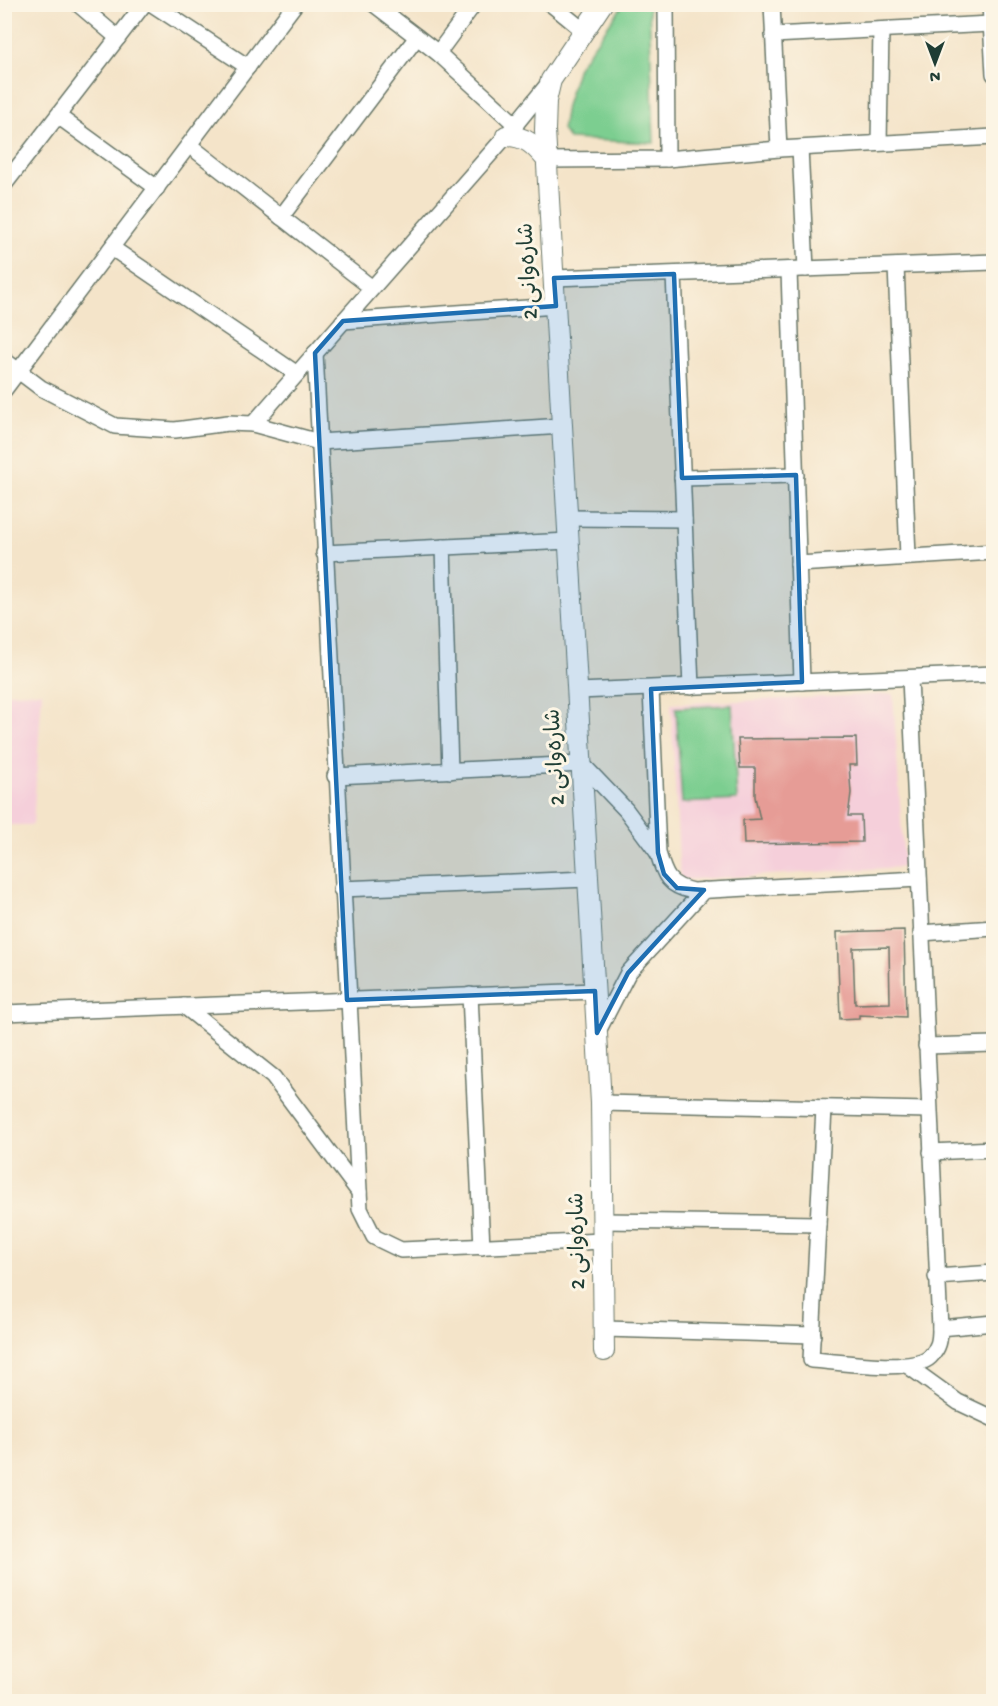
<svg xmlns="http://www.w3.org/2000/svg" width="998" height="1706" font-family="'Gochi Hand','Playpen Sans Arabic',sans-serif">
<rect width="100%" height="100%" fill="#fcf5e5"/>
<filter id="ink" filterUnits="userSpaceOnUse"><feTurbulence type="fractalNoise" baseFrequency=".0167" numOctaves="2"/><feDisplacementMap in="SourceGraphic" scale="12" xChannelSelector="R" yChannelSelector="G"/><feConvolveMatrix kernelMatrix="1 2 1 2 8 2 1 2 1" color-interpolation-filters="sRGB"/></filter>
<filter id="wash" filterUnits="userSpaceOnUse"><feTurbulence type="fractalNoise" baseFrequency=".008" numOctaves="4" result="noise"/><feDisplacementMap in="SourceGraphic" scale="24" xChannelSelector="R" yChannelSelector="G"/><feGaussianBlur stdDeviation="1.35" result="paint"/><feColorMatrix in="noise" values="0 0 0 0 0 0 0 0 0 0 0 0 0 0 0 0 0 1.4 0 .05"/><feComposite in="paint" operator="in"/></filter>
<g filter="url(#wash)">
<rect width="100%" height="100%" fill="#f4e4c9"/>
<g fill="#f5cfda">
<path d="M42 692 33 825H5V693Z"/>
<path d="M893 694 904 867 680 880 671 704Z"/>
</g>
<g fill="#7bce90" stroke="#4d8662" stroke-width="1.5">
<path d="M623 5H649L654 143 569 139 562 130 566 106 578 67Z"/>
<path d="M732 705 737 800 682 803 676 708Z"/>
</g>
<g id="blocks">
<g fill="#e69c96" fill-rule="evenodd">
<path d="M856 738 857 765H849L851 793 848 816H861L862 842 744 844 743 820 760 819 755 797V768H740L738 739Z"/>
<path d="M904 930 906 1017 859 1015V1018L840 1019 837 932ZM889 947 890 1003 855 1004 853 948Z"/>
</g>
</g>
</g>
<g filter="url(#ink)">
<use href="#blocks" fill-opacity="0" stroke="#6a7768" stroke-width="1.5"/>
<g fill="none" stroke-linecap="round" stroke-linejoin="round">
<g stroke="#6a7768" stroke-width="18">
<g id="minor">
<path d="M78 4 118 38"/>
<path d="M152 4 248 67"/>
<path d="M374 4 438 53 516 125"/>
<path d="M551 4 584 31"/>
<path d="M666 4 667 159"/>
<path d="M772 4 779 149"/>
<path d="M990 4 994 74"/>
<path d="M773 35 991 24"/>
<path d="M438 53 474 4"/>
<path d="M58 116 157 188"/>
<path d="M879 143 881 30"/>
<path d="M189 145 372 288"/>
<path d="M800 148 806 269"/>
<path d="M547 160 667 159 779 149 994 137"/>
<path d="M4 185 144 4"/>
<path d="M281 217 417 37"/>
<path d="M112 248 297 374"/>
<path d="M896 266 908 557"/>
<path d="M789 270 802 682"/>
<path d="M674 274 691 687"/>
<path d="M554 278 994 262"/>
<path d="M343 321 556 306"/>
<path d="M315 353 360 1209 374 1237 401 1250 603 1241"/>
<path d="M4 360 41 388 115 426 175 430 228 423 253 424 319 442 563 426"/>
<path d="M4 390 295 4"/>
<path d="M253 424 506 136 549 83"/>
<path d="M682 478 796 475"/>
<path d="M568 518 684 519"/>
<path d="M443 547 450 771"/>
<path d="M324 553 569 541"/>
<path d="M798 564 994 552"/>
<path d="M651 689 658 853C665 876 668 886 693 891L919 879"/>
<path d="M578 691 994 674"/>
<path d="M335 776 582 764 626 810 658 853"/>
<path d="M341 889 588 879"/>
<path d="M921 933 994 928"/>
<path d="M470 995 482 1247"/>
<path d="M184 1006 273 1077 359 1192"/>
<path d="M4 1013 595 991"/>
<path d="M597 1033 628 973 704 890"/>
<path d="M926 1046 994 1044"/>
<path d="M601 1103 929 1110"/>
<path d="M824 1108 811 1360C836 1361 913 1374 930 1357 939 1348 940 1340 940 1328L910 678"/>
<path d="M931 1152 994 1149"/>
<path d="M603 1221 818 1224"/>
<path d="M936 1277 994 1273"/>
<path d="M940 1328 994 1323"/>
<path d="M604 1329 813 1335"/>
<path d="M908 1366 958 1402 994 1419"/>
</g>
</g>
<g stroke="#6a7768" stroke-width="22">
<g id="tertiary">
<path d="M602 4 551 80 546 101 545 130 601 1103 604 1351"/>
<path d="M506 136C526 136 534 145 547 160"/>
</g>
</g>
<use href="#minor" stroke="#fff" stroke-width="15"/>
<use href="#tertiary" stroke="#fff" stroke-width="20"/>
</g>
</g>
<path fill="#1f6fb2" fill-opacity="0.2" stroke="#1f6fb2" stroke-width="4.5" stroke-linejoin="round" d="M674 274 682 478 796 475 802 682 651 689 658 853 664 874 677 888 704 890 628 973 597 1033 595 991 347 1000 315 353 343 321 556 306 554 278Z"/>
<g text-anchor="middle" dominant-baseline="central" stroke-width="6" stroke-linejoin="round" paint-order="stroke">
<g font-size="22" fill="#1f3d34" stroke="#fcf5e5">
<text transform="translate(530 271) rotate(-93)">شارەوانی 2</text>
<text transform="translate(557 757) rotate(-93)">شارەوانی 2</text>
<text transform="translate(579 1241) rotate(-91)">شارەوانی 2</text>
</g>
</g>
<rect width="998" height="1706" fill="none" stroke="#fcf5e5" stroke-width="24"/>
<g transform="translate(935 63) rotate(180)" stroke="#fcf5e5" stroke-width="4.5" paint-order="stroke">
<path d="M0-4.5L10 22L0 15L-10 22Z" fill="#1f3d34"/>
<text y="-9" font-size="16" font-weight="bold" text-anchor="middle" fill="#1f3d34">N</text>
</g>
</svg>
